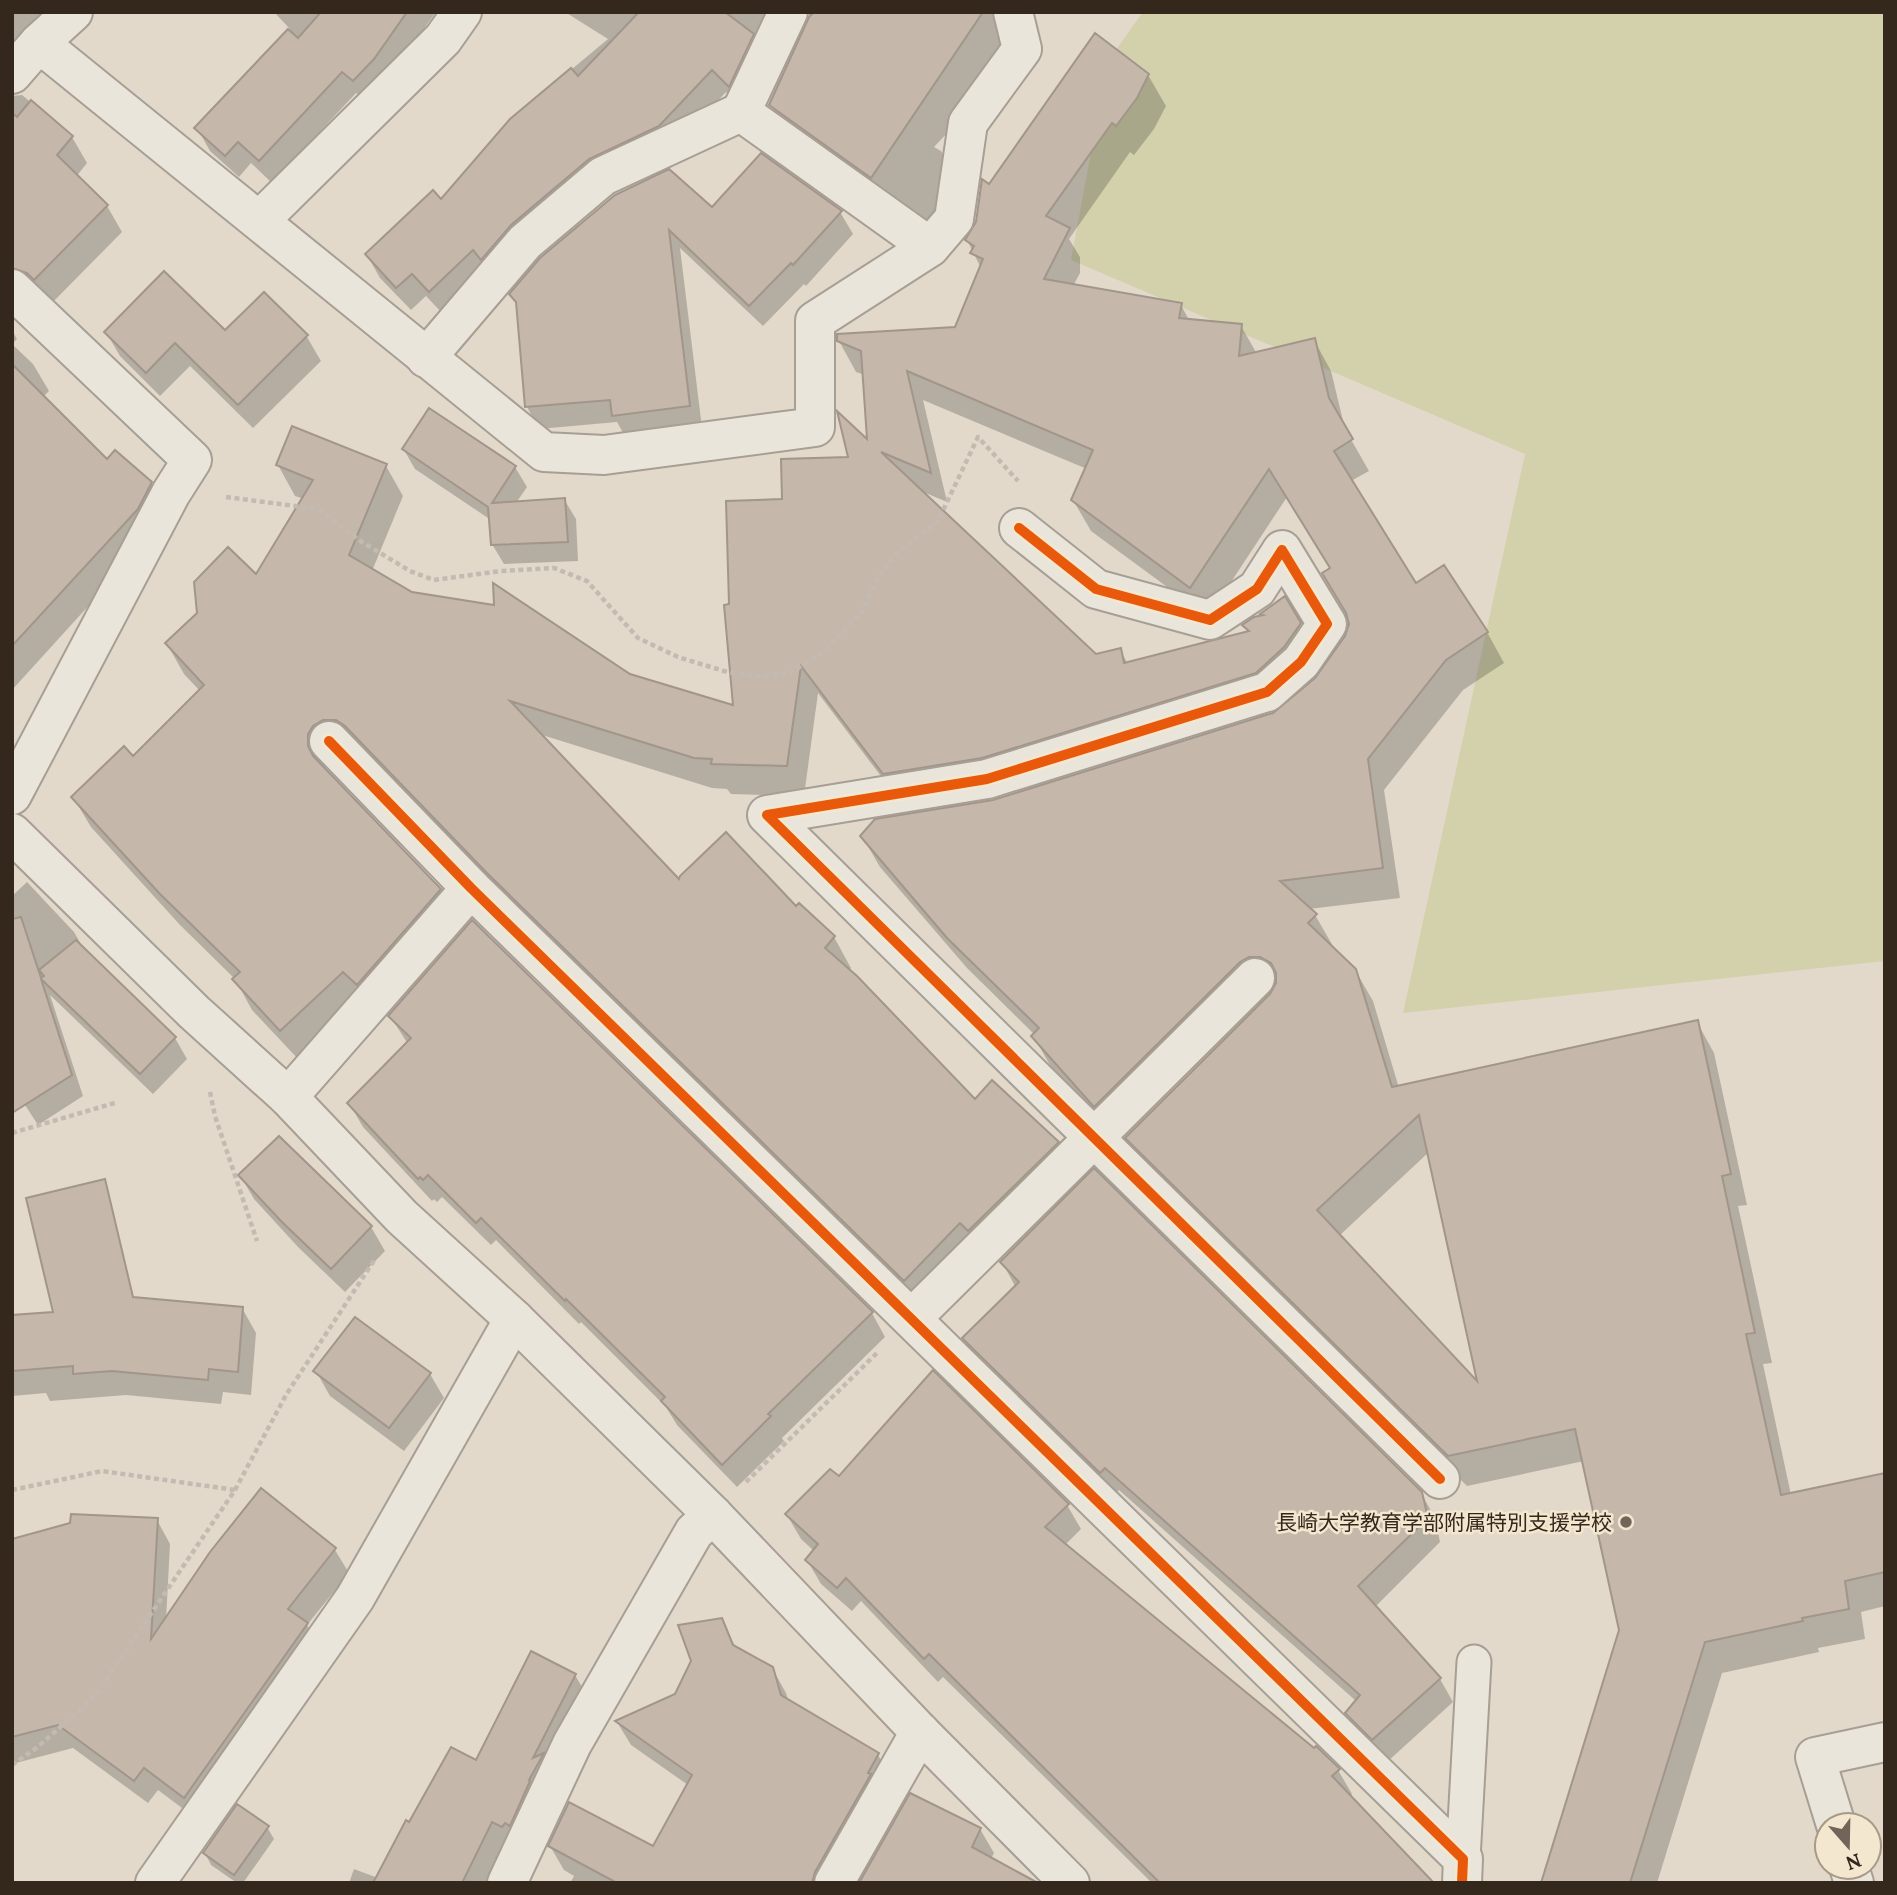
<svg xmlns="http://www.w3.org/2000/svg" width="1897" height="1895" font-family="Lora,'Noto Sans JP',serif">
<rect width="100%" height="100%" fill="#e2d9ca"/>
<path fill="#d3d1ac" d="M1143 12H1885V961L1403 1013 1525 454 1071 260 1108 61Z"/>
<g fill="#0003" fill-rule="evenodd">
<path d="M12 12H87L12 84Z"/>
<path d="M274 12H436L386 81 366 102 356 93 272 183 251 163 239 177 210 151 197 128 290 29Z"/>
<path d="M565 12H1010V66L934 147 941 151 954 175 943 236 784 128 771 105 809 22 811 15 799 13 742 108 726 92 672 149 443 314 426 296 411 310 380 278 367 255 441 202 512 119 608 39Z"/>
<path d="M1148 75 1166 106 1154 129 1134 155 1130 152 1069 239 1080 257V273L1073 286 1181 305 1189 320 1241 326 1257 354 1314 340 1331 371 1345 429 1369 471 1351 481 1415 586 1487 632 1504 663 1463 690 1384 790 1400 898 1309 909 1315 915 1333 946 1331 948 1355 970 1373 1001 1399 1088 1697 1022 1714 1053 1747 1205 1738 1206 1772 1363 1763 1364 1791 1495 1885 1474V1606L1861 1612 1865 1639 1818 1648 1819 1652 1722 1673 1657 1883H1542L1621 1630 1584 1461 1467 1486 1145 1168 1127 1138 1272 995 1276 987H1268L1112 1136 1051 1067 1034 1037 1035 1035 967 968 880 867 862 836 994 802 1274 714 1317 680 1347 637 1351 624 1332 569 1287 497 1208 617 1091 531 1073 500 1087 469 923 400 947 502 921 491 1096 656 1120 650 1128 664 1248 633 1244 626 1263 617 1262 614 1299 624 1317 655 902 804 818 693 804 796 731 794 727 789 712 788 539 734 681 883 796 908 799 905 834 937 851 968 848 971 975 1102 1057 1143 1075 1173 922 1310 331 755 325 766V770L440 890 457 920 299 1060 252 1010 235 979 180 925 91 827 73 797 133 759 200 691 184 674 167 644 256 577 304 499 295 496 278 465 386 466 403 496 372 571 412 594 629 675 735 707 731 606 784 501 851 459 869 444 865 375 856 372 839 341 956 328 981 268 967 240 977 223 990 187ZM1429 1152 1480 1387 1339 1236Z"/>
<path d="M22 95 72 137 87 163 76 177 107 206 122 232 50 305 12 300V96Z"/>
<path d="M712 210 840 212 853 234 806 286 804 284 763 326 680 248 702 428 626 438 617 422 539 429 527 407 518 306 512 294Z"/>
<path d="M264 294 307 337 321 361 253 428 190 366 160 396 120 356 106 332 225 333Z"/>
<path d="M12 330 17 339 12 344Z"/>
<path d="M12 344 33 364 49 391 43 397 107 462 151 483 166 510 152 536 12 690Z"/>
<path d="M430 410 515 467 527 487 516 503 564 499 576 519 578 561 504 564 492 544 491 520 415 469 404 450Z"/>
<path d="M27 882 74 932 85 951 175 1038 187 1059 153 1094 50 995 83 1096 38 1125 12 1085V896Z"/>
<path d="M390 1016 872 1313 885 1337 782 1438 784 1441 737 1487 677 1425 666 1407 581 1322 579 1324 496 1240 491 1245 442 1197 437 1202 434 1199 432 1201 363 1127 349 1103 408 1044Z"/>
<path d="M240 1175 371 1227 385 1251 345 1292 298 1247 254 1199Z"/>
<path d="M1002 1262 1421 1493 1435 1518 1440 1542 1375 1607 1440 1679 1453 1702 1387 1762 1360 1736 1347 1713 1356 1701 1119 1490 1114 1495 978 1362 964 1339 1015 1286Z"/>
<path d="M242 1308 256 1333 251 1395 223 1392 221 1404 126 1395 50 1401 46 1393 12 1396V1317L56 1313 106 1329Z"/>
<path d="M316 1371 430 1374 444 1398 404 1451 330 1396Z"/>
<path d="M839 1479 1067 1505 1081 1529 1065 1545 1338 1770 1352 1794 1349 1797 1431 1883H1152L943 1677 938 1682 861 1601 852 1611 821 1584 807 1560 814 1551 801 1539 787 1515Z"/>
<path d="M261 1491 335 1550 349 1573 307 1625 320 1648 198 1820 158 1790 148 1803 73 1748 12 1764V1540L157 1520 170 1544 166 1620Z"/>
<path d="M721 1620 737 1650 772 1668 786 1693 789 1702 878 1755 892 1779 836 1883H570L574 1876 564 1870 550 1846 654 1849 688 1785 631 1745 617 1722 677 1696Z"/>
<path d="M575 1675 589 1699 487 1883H349L354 1869 378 1878 410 1824Z"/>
<path d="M267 1827 274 1839 243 1883H237L211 1865 205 1853Z"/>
<path d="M980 1829 994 1853 991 1859 861 1883Z"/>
</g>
<g fill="#c6b7ab" stroke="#a2958a" stroke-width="2" fill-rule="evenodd">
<path d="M321 12H407L374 59 353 81 342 72 259 161 238 142 225 156 194 128 288 29 298 38Z"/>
<path d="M639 12H725L754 34 729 87 712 70 659 126 589 159 511 225 481 260 473 250 429 292 412 274 396 288 365 254 433 190 441 199 510 119 571 68 578 76Z"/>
<path d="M814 12H983L871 178 769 105 809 17Z"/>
<path d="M1095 33 1149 74 1137 98 1116 126 1112 123 1046 216 1070 228 1044 279 1182 303 1179 318 1242 324 1239 356 1315 338 1329 398 1353 439 1334 451 1416 583 1444 565 1488 632 1446 660 1368 759 1383 868 1280 881 1317 914 1308 923 1356 969 1392 1087 1698 1020 1731 1174 1722 1176 1755 1333 1746 1334 1781 1495 1885 1473V1572L1845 1581 1849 1609 1802 1618 1803 1621 1705 1642 1630 1883H1541L1619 1630 1575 1429 1448 1456 1125 1138 1270 994 1276 983V973L1271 963 1260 957H1249L1240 962 1094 1107 1031 1036 1039 1028 947 938 860 836 875 819 993 800 1273 713 1315 678 1345 636 1349 624 1346 613 1322 573 1330 568 1269 469 1190 588 1071 500 1093 450 907 371 931 473 881 452 1096 654 1121 648 1124 663 1249 631 1242 625 1254 617 1263 615 1260 614 1285 596 1301 623 1284 647 1256 673 982 758 883 774 801 666 787 766 711 764 712 759 694 758 510 701 679 879 680 876 726 832 796 906 799 903 835 936 825 948 857 976 975 1099 992 1080 1059 1142 968 1231 960 1223 904 1281 487 873 345 726 336 720H323L313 726 308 734V746L313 756 441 889 357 985 343 972 280 1031 232 979 240 972 160 894 71 797 124 746 133 756 204 685 165 643 197 613 194 582 228 547 256 574 313 480 276 465 292 426 387 464 349 555 412 592 494 605 493 583 630 674 733 705 724 605 729 604 726 501 782 499 781 459 848 457 837 411 867 439 861 351 837 341V334L955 327 983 259 970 253 974 246 965 240 976 222 982 179 989 184ZM1419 1115 1477 1381 1317 1210Z"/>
<path d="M31 100 73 136 57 155 108 205 34 280 27 273 12 268V113L17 117Z"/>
<path d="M761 153 842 211 793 265 791 263 749 306 669 230 690 406 612 416 610 400 525 407 516 302 509 294 540 258 615 195 669 169 712 207Z"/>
<path d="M164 271 225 330 264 292 308 335 238 405 175 343 146 373 104 332Z"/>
<path d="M12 364 107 459 115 450 152 482 138 509 12 646Z"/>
<path d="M429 408 516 466 492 503 565 498 568 542 491 545 488 507 402 449Z"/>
<path d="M21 917 41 978 44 976 39 970 76 940 176 1037 140 1074 41 979 72 1075 12 1113V919Z"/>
<path d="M472 920 873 1312 768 1414 771 1416 722 1465 661 1401 665 1397 566 1299 565 1301 481 1218 476 1223 428 1175 423 1180 420 1177 418 1179 347 1103 411 1038 388 1016Z"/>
<path d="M279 1136 372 1226 331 1269 282 1222 238 1175Z"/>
<path d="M1094 1168 1422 1492 1428 1518 1358 1586 1441 1678 1372 1740 1345 1713 1360 1695 1105 1468 1100 1473 962 1338 1019 1282 1000 1262Z"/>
<path d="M105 1179 133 1297 243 1307 238 1372 209 1369 208 1380 112 1371 73 1374V1366L12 1371V1315L53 1312 26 1198Z"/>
<path d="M355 1317 431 1373 389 1428 313 1371Z"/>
<path d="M933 1370 1069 1504 1045 1527 1314 1748 1316 1746 1340 1769 1332 1776 1434 1883H1160L929 1654 924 1659 846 1578 837 1588 805 1560 818 1544 785 1514 830 1469 839 1476Z"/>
<path d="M261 1488 336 1548 288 1609 308 1623 184 1798 144 1768 134 1781 58 1725 12 1737V1539L70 1523 71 1514 158 1518 151 1639 210 1552Z"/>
<path d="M722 1618 733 1645 773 1667 781 1695 879 1753 868 1773 871 1774 815 1872 812 1883H617L548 1846 569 1802 653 1846 692 1775 615 1721 675 1694 691 1661 678 1625Z"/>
<path d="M531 1651 576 1674 533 1758 544 1753 529 1780 530 1781 510 1826 505 1823 502 1827 492 1822 462 1883H373L406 1820 409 1822 451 1747 476 1760Z"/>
<path d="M910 1793 981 1828 972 1847 1038 1883H859Z"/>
<path d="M237 1804 269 1826 234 1875 203 1853Z"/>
</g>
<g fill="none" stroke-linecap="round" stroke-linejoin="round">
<g stroke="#a79e94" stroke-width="37">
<path id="lane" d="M1463 1859 1474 1662"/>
</g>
<g stroke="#a79e94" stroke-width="42">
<g id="street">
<path d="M39 43 544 452 604 455 815 427V321L930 247 954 219 968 123 1022 49 1013 12"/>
<path d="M12 74 39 43 73 12"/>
<path d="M741 112 788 12"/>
<path d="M260 220 443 39 462 12"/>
<path d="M12 289 192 460 171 493 12 795"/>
<path d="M426 358 525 242 603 176 741 112 930 247"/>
<path d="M1019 528 1096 589 1210 620 1257 589 1282 550 1327 624 1301 662 1267 692 987 779 767 815 1440 1479"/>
<path d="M329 741 471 888 1463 1859 1462 1883"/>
<path d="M12 833 194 1012 288 1097 402 1217 514 1319 713 1515 920 1732 1070 1883"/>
<path d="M288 1097 471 888"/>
<path d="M912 1318 1255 978"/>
<path d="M1836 1825 1815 1757 1885 1742"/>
<path d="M1849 1867 1854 1883"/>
<path d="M155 1883 355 1598 514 1319"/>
<path d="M507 1883 572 1744 694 1532 713 1515"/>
<path d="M834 1883 920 1732"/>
</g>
</g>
<g stroke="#c3bbb2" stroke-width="4.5" stroke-dasharray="5 3.5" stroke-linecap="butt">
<path d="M226 497 318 509 362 542 410 571 434 580 501 571 554 568 587 581 638 638 678 657 727 672 758 676 790 673 825 651 859 616 877 580 897 552 937 523 978 437 1018 481"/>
<path d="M210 1092 215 1116 257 1241"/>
<path d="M12 1133 118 1102"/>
<path d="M746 1482 877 1353"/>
<path d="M12 1490 102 1471 235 1490"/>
<path d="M12 1765 39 1746 95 1696 235 1490 286 1395 375 1259"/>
</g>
<use href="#lane" stroke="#eae5db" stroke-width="33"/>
<use href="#street" stroke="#eae5db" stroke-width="38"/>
<g stroke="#f4e7cf" stroke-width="15">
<g id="cycleway">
<path d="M1019 528 1096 589 1210 620 1257 589 1282 550 1327 624 1301 662 1267 692 987 779 767 815 1440 1479"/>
<path d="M329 741 471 888 1463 1859 1462 1883"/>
</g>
</g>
<use href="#cycleway" stroke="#e8590c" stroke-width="10"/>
</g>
<circle fill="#716559" stroke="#f4e7cf" stroke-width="2.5" cx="1626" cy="1522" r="7"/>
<g text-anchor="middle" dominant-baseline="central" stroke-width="5" stroke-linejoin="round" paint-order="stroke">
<g font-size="21" fill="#34271c" stroke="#f4e7cf" text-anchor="end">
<text x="1612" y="1522">長崎大学教育学部附属特別支援学校</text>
</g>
</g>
<rect width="1897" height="1895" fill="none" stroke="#34271c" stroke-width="28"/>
<g transform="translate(1848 1846) rotate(160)"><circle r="33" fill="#f4e7cf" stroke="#a79a87" stroke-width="2"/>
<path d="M0-5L12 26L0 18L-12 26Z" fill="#716559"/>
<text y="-10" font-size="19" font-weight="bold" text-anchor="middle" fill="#34271c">N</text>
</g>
</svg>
